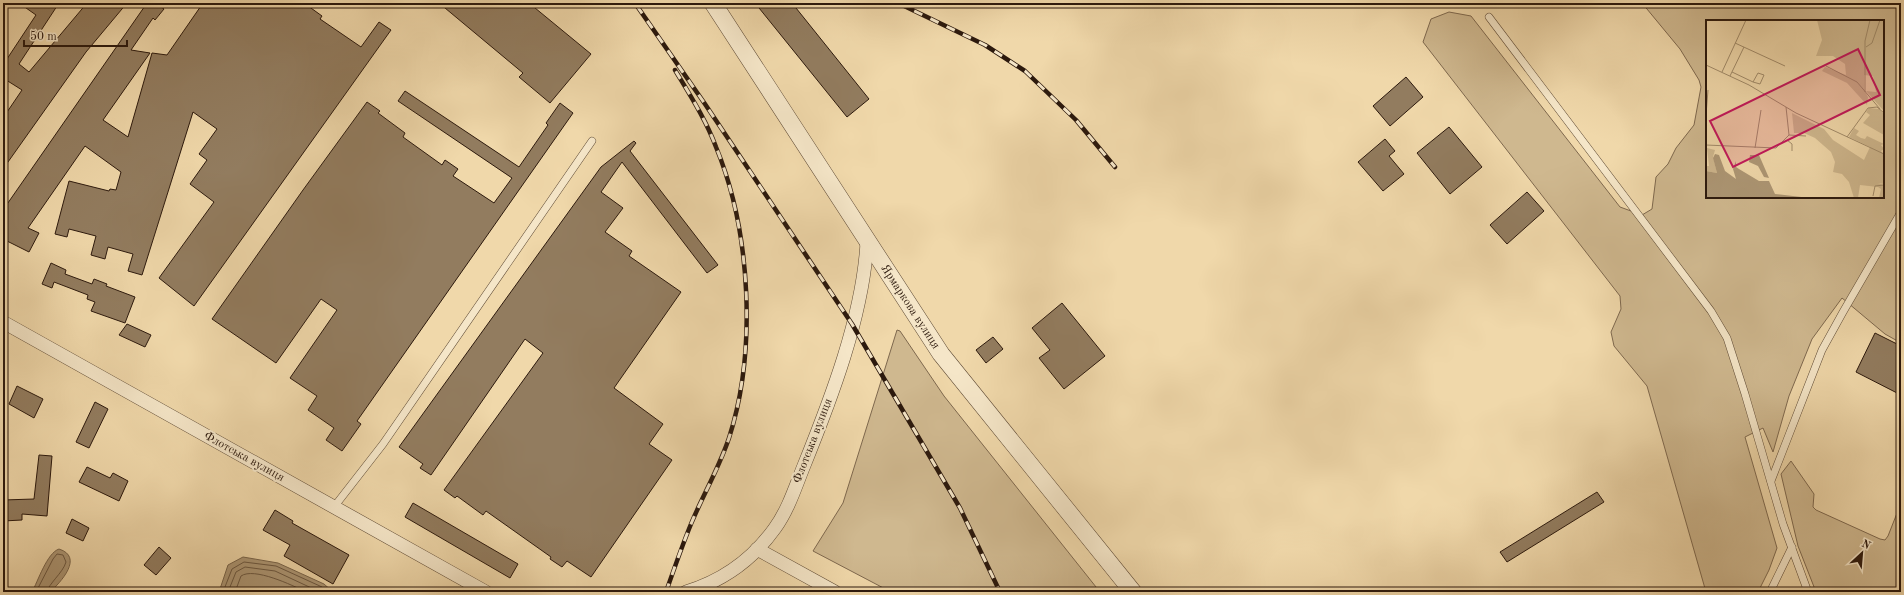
<svg xmlns="http://www.w3.org/2000/svg" width="1904" height="595" font-family="'Old Standard TT',serif">
<rect width="100%" height="100%" fill="#f0d8aa"/>
<filter id="stains"><feTurbulence type="fractalNoise" baseFrequency=".005" numOctaves="4"/><feColorMatrix values="0 0 0 0 .2 0 0 0 0 .09 0 0 0 0 .02 0 0 0 .5 -.17"/></filter>
<radialGradient id="worn" r=".72"><stop offset=".6" stop-color="#630" stop-opacity="0"/><stop offset="1" stop-color="#630" stop-opacity=".3"/></radialGradient>
<g fill="#cfb88f" stroke="#7e684e" fill-rule="evenodd">
<path d="M1642 3H1901V343L1885 334 1842 298 1812 339 1789 396 1773 452 1763 428 1745 437 1777 548 1769 570 1758 592H1706L1647 386 1614 346 1611 332 1621 309 1620 296 1423 42 1431 19 1449 12 1471 16 1620 207 1642 215 1652 209 1656 177 1668 164 1676 148 1694 125 1701 87 1699 80 1680 49ZM1707 21H1883V197H1707Z"/>
<path d="M897 330 900 331 944 396 1100 592H891L813 551 843 503Z"/>
<path d="M1791 461 1814 494 1813 507 1816 510 1880 539 1885 540 1888 536 1901 503V592H1816L1798 546 1781 474Z"/>
</g>
<g fill="#ad9775" stroke="#79654b">
<path d="M59 549C84 557 61 582 50 592H32C38 581 47 553 59 549Z"/>
<path d="M243 557 278 563 324 584 333 592H219L228 565Z"/>
</g>
<g fill="none" stroke-linecap="round" stroke-linejoin="round">
<g stroke="#6c5841" stroke-width="1">
<path d="M36 592 53 559 57 554 63 555 66 562C63 573 48 584 47 592"/>
<path d="M223 592 232 569 244 562 276 566 322 587 327 592"/>
<path d="M228 592 236 572 245 567 275 571 320 592"/>
<path d="M235 592 241 576C254 567 292 585 306 592"/>
</g>
</g>
<g fill="#927c5f" stroke="#2c190d">
<path d="M19 3H59L19 64 29 72 87 3H127L86 52 3 169V118L22 90 3 78V65L36 15Z"/>
<path d="M147 3H156L164 9 155 20 153 18 131 50 150 53 103 120 128 137 152 53 167 55 203 3H304L322 16 320 19 361 47 379 22 391 30 194 306 159 278 214 202 190 184 207 160 199 154 217 129 193 112 142 275 128 271 133 254 108 247 105 259 91 255 96 236 69 229 67 237 55 234 69 181 109 191 110 189 116 190 121 172 85 146 28 228 39 233 29 252 3 239V210Z"/>
<path d="M439 3H529L591 54 550 103 519 77 523 73Z"/>
<path d="M755 3H792L869 99 847 117Z"/>
<path d="M1406 77 1423 97 1390 126 1373 106Z"/>
<path d="M405 91 519 167 548 125 546 123 560 103 573 113 357 421 361 424 342 451 326 440 334 428 308 410 317 396 290 378 337 310 321 299 276 363 212 319 303 190 367 102 380 111 378 113 405 133 403 137 442 165 445 160 458 169 453 176 494 203 512 178 398 101Z"/>
<path d="M1449 127 1482 167 1450 194 1417 153Z"/>
<path d="M1385 139 1395 151 1389 156 1404 174 1383 191 1358 162Z"/>
<path d="M634 141 636 143 630 151 718 265 707 273 622 162 601 192 623 208 605 232 632 251 629 256 681 292 614 388 663 424 649 444 672 460 591 577 567 561 562 567 550 559 551 557 486 511 483 515 457 496 455 498 444 490 543 353 525 339 431 475 420 468 423 464 399 447 601 167Z"/>
<path d="M1527 192 1544 211 1507 244 1490 225Z"/>
<path d="M51 263 66 270 65 274 92 284 94 279 107 284 106 286 135 297 125 323 91 311 95 302 87 299 88 295 54 282 52 288 42 284Z"/>
<path d="M1062 303 1105 356 1064 389 1039 358 1050 350 1032 328Z"/>
<path d="M127 324 151 335 145 347 119 335Z"/>
<path d="M1875 333 1901 346V395L1856 372Z"/>
<path d="M993 337 1003 349 986 363 976 350Z"/>
<path d="M17 386 43 399 34 418 9 404Z"/>
<path d="M95 402 108 409 89 448 76 442Z"/>
<path d="M39 455 52 456 47 516 22 514V520L3 521V500L34 499Z"/>
<path d="M87 467 110 478 113 473 128 481 119 501 79 482Z"/>
<path d="M1597 492 1604 502 1507 562 1500 552Z"/>
<path d="M413 503 518 564 510 578 405 517Z"/>
<path d="M275 510 293 521 292 523 349 555 333 584 284 556 290 545 263 530Z"/>
<path d="M72 519 89 528 83 541 66 533Z"/>
<path d="M159 547 171 558 156 575 144 565Z"/>
</g>
<g fill="none" stroke-linecap="round" stroke-linejoin="round">
<g stroke="#5d4934" stroke-width="8">
<g id="service">
<path d="M1489 17 1711 311 1727 338 1745 394 1783 524 1808 592"/>
<path d="M1771 481 1822 350 1843 312 1901 212"/>
<path d="M334 507 383 444 592 141"/>
<path d="M708 584 710 592"/>
<path d="M1770 592 1792 547"/>
</g>
</g>
<g stroke="#5d4934" stroke-width="14">
<g id="minor">
<path d="M3 322 486 592"/>
<path d="M757 549 835 592"/>
<path d="M686 592C722 581 753 559 775 528 788 510 795 488 803 468 831 399 863 316 867 242"/>
</g>
</g>
<g stroke="#5d4934" stroke-width="18">
<path id="tertiary" d="M713 3 941 354 1133 592"/>
</g>
<use href="#service" stroke="#f5e6c8" stroke-width="7"/>
<use href="#minor" stroke="#f5e6c8" stroke-width="13"/>
<use href="#tertiary" stroke="#f5e6c8" stroke-width="17"/>
<g stroke="#2c190d" stroke-width="4.5">
<g id="rail">
<path d="M898 3 985 45 1025 71 1076 120 1115 167"/>
<path d="M637 6 705 104 852 324 960 508 1000 592"/>
<path d="M666 592C674 569 682 546 691 524 703 495 719 468 729 438 757 351 751 232 716 147 706 120 690 95 675 70"/>
</g>
</g>
<use href="#rail" stroke="#f5e6c8" stroke-width="3" stroke-dasharray="9" stroke-linecap="butt"/>
</g>
<g text-anchor="middle" dominant-baseline="central" stroke-width="4" stroke-linejoin="round" paint-order="stroke">
<g font-size="12" fill="#2c190d" stroke="#f5e6c8">
<text transform="translate(910 307) rotate(57)">Ярмаркова вулиця</text>
<text transform="translate(813 441) rotate(-69)">Флотська вулиця</text>
<text transform="translate(244 457) rotate(29)">Флотська вулиця</text>
</g>
</g>
<g transform="translate(1706 20)">
<rect width="178" height="178" fill="#f0d8aa"/>
<path d="M111 0H178V91L160 71 170 72 167 56 158 55V69L162 77 161 85 141 63 116 51 119 47 140 55 139 44 127 36H110L116 20ZM163 88 173 89 178 94V115L157 103 164 95 160 92ZM86 93 118 109 127 120 158 140 164 127 143 117 148 108 153 111 150 115 155 118 159 119 161 116 178 124 175 125 178 129 175 131 178 135V164L172 163 178 165V177L173 178 175 169 172 167 154 165 152 178H148L143 162 136 154 127 152 129 142 125 132 109 118 98 113H88ZM1 128 9 130 7 137 11 153 0 151V146H3Z" fill="#cfb88f"/>
<path d="M9 134 13 135 19 151 30 159 27 149 30 141V147L33 149 53 161H63L69 174 104 178H0V151L11 153 7 138ZM44 135H53L63 158 58 157 52 146 43 142Z" fill="#ad9775"/>
<path fill="none" stroke="#a28c6b" stroke-width="1" d="M29 23 79 46M160 27 166 23 174 0M0 45 43 65 90 93 178 134M120 46 151 62 174 89M16 52 40 0M26 52 47 62 52 53 58 55 54 64 47 62M24 56 38 27M159 72V21L164 0M0 95 2 70M83 115 100 116M141 117 162 88 171 87 178 93M81 120 86 124V131M0 125 70 128 83 115 80 87M49 128 55 90M167 176 169 166 178 165"/>
<path fill="#c2185b" fill-opacity="0.15" stroke="#c2185b" stroke-width="2" d="M152 29 174 75 27 147 4 101Z"/>
<rect width="178" height="178" fill="none" stroke="#2c190d" stroke-width="2"/>
</g>
<rect width="1904" height="595" fill="none" stroke="#f0d8aa" stroke-width="16"/>
<rect x="4" y="4" width="1896" height="587" fill="none" stroke="#2c190d" stroke-width="2"/>
<rect x="8" y="8" width="1888" height="579" fill="none" stroke="#2c190d"/>
<g transform="translate(1862 553) rotate(26)" stroke="#f5e6c8" stroke-width="3" paint-order="stroke">
<path d="M0-3L7 15L0 10L-7 15Z" fill="#2c190d"/>
<text y="-6" font-size="11" font-weight="bold" text-anchor="middle" fill="#2c190d">N</text>
</g>
<path d="M24 40v6h103v-6" fill="none" stroke="#2c190d" stroke-width="2"/>
<text x="30" y="40" font-size="12" fill="#2c190d" stroke="#f5e6c8" stroke-width="3" paint-order="stroke">50 m</text>
<rect width="100%" height="100%" filter="url(#stains)"/>
<rect width="100%" height="100%" fill="url(#worn)"/>
</svg>
